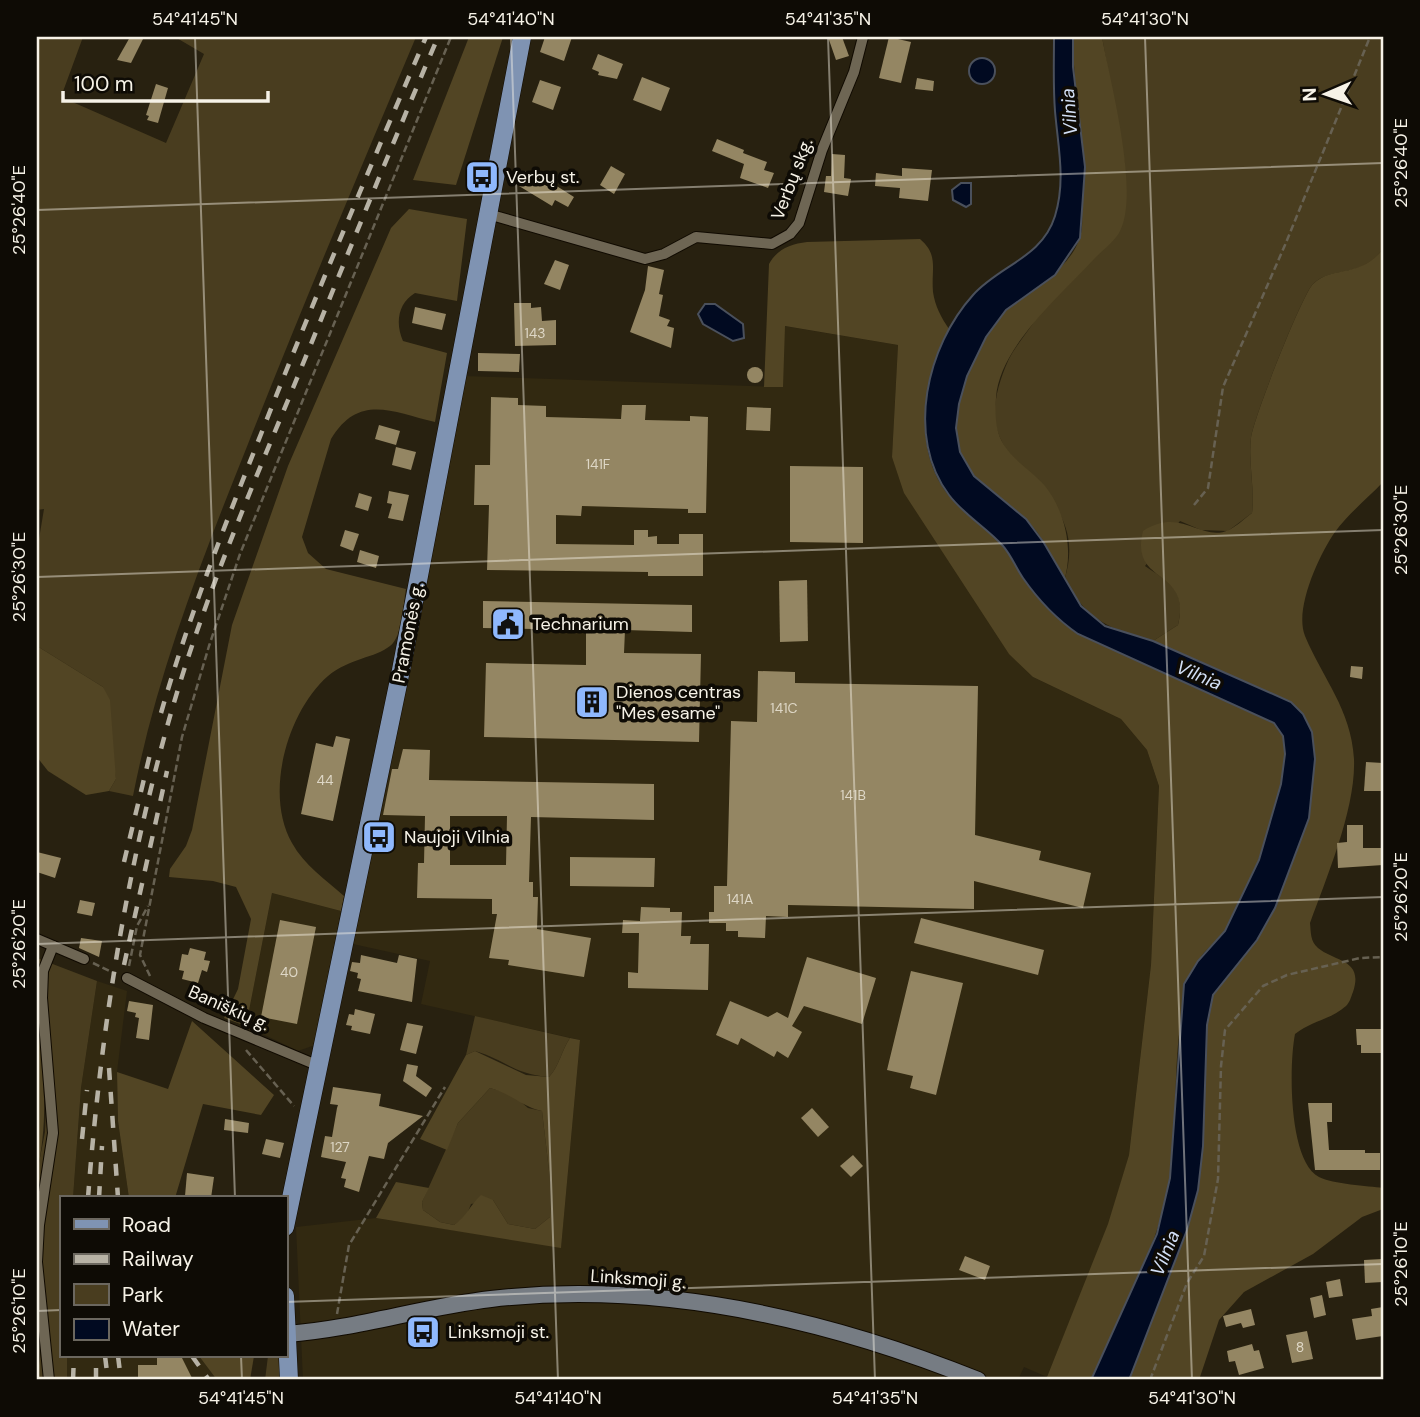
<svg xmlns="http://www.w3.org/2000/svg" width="1420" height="1417" font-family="'DM Sans',sans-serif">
<rect width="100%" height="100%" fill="#282110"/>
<g fill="#322911">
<path d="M784 326 898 345 892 457 1033 677 1121 719 1147 750 1159 786 1151 965 1129 1155 1109 1224 1047 1377 1024 1367 1018 1380H303L296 1227 376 1218 561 1247 580 1040 421 1004 430 961 353 944 463 376 782 387Z"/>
<path d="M272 893 341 911 315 1045 298 1051 246 1026Z"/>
<path d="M97 981 127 991 117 1072 118 1121 129 1198H73L81 1088Z"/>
<path d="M67 1356H199L217 1380H67Z"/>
</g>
<g fill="#493d1f">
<path d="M37 37H83L61 97 166 143 204 54 175 37H416C359 172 302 307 248 444 202 559 157 673 133 796L109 791 116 779 103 687 37 646V551L44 509 37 510Z"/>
<path d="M1102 37H1383V249C1359 280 1333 265 1313 284 1302 295 1253 419 1251 438 1248 463 1255 488 1252 513L1228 531 1201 530 1180 521 1145 566C1172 584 1186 591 1178 625L1153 641C1106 627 1092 623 1064 581 1092 495 1000 479 995 418 994 398 1000 379 1008 361 1015 346 1028 332 1037 317 1066 266 1096 215 1125 165Z"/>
<path d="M37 958 97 981 81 1088 73 1198H61V1356H67V1380H37L41 1351 37 1319V1173L45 1132 46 1110 37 1038Z"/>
<path d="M475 1016 570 1038C561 1051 560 1065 549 1077 513 1074 506 1060 475 1051L466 1055Z"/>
<path d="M490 1088 512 1094 528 1108 542 1111 551 1187 550 1217 535 1229 508 1224 493 1200 471 1204 466 1217 454 1225 440 1222 423 1210 422 1202 458 1123Z"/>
<path d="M268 1356H280L281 1380H265Z"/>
</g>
<g fill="#524524">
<path d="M469 37H503L456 185 413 180Z"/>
<path d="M1073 37H1102C1110 81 1140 192 1120 231 1116 240 1103 250 1095 258 1062 294 999 347 996 398 995 413 995 432 1004 445 1014 461 1033 472 1045 486 1065 511 1074 550 1064 581 1053 559 1043 536 1025 518 1004 498 968 481 959 451 947 409 976 339 1006 310 1031 285 1068 274 1080 237 1083 229 1082 219 1082 211 1087 152 1073 95 1073 37Z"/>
<path d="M409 209 467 219 457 301 415 293C398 303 395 323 403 341L447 353 435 422C392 412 359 393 331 439L302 537 308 553 326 569 406 589C403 604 403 636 390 646 375 658 350 658 328 676 287 712 264 794 292 843 304 865 326 880 344 896L341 911 272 893 246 1026 224 1018 238 989 251 919 236 887 213 881 169 877 170 869 186 846 192 830 232 625 288 466 391 228Z"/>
<path d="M920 239C939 255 931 269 933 292 935 306 941 317 949 329 925 380 910 449 950 497 967 516 990 529 1005 549 1030 582 1042 610 1078 634L1274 723C1277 727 1281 732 1283 736 1296 773 1247 900 1224 932 1216 943 1202 951 1197 964 1167 1032 1181 1107 1170 1179 1160 1244 1118 1319 1091 1380H1055L1047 1377 1108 1224 1129 1155 1151 965 1159 786 1147 750 1121 719 1033 677 1009 654 904 493 892 457 898 345 785 326 783 387H764L769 264C777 249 791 244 807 242Z"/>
<path d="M1383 249V482C1368 498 1348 514 1335 532 1319 555 1294 609 1305 636 1323 679 1351 709 1354 759 1356 808 1327 876 1310 923 1311 932 1310 941 1318 948 1335 962 1364 959 1353 992 1351 997 1350 1002 1346 1006 1330 1020 1311 1021 1295 1034 1289 1064 1288 1161 1319 1177 1333 1184 1368 1186 1383 1188V1209L1362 1217 1313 1254 1244 1292 1219 1320 1199 1380H1129L1187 1230 1198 1190 1203 1146 1207 1025 1213 995 1257 940 1275 908 1309 818 1291 702 1153 641 1178 625C1192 567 1129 586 1143 531 1182 506 1201 543 1229 530 1237 526 1245 518 1252 513 1255 488 1248 463 1251 438 1253 419 1302 295 1313 284 1333 265 1359 279 1383 249Z"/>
<path d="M37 646 103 687 110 700 116 779 109 791 86 795 48 771 37 757Z"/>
<path d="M192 1021 274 1095 261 1115 203 1104 175 1198H129L118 1121 117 1072 168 1089Z"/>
<path d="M37 1038C46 1087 47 1125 37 1173Z"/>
<path d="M570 1038 580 1040 561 1248 376 1218 396 1182 429 1188 422 1202 423 1210 440 1222 454 1225C467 1216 470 1205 481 1195L493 1200 508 1224 535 1229 550 1217 551 1187 542 1111C522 1107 512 1094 490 1088L458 1123 447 1150 420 1139 466 1055 475 1051 526 1075 549 1077C560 1065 561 1051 570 1038Z"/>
<path d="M199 1356H254L250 1380H217Z"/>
</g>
<g fill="#010a21" stroke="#4a505c" stroke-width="2">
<path d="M1054 37H1073V67L1085 167 1080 238 1055 275 1006 310 986 337 967 376 959 404 956 428 960 452 974 476 1026 519 1044 543 1081 606 1105 626 1153 641 1291 702 1303 714 1312 732 1315 759 1309 818 1275 908 1257 940 1213 995 1207 1025 1203 1146 1198 1190 1187 1230 1129 1380H1091L1157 1234 1170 1178 1184 984 1198 961 1225 931 1259 860 1281 784 1285 754 1283 736 1274 723 1078 634C1055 618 1039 601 1023 578 1016 568 1011 555 1003 546 987 528 964 515 949 495 905 437 927 346 973 295 1000 265 1042 258 1055 216 1066 180 1058 147 1055 111 1053 86 1054 61 1054 37Z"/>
<circle cx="982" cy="71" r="13"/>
<path d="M961 183H971V204L966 207 953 200 952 190Z"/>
<path d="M705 304H715L743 324 744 338 733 341 703 324 698 314Z"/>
</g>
<g fill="#948663" fill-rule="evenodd">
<path d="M130 37H144L131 63 117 60Z"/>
<path d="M545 37H572L564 61 540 52Z"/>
<path d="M828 37H842L849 56 836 60Z"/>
<path d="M889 37 911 42 901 83 879 78Z"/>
<path d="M598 54 623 64 617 79 598 75 599 72 592 69Z"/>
<path d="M642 77 670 88 661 111 633 100Z"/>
<path d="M917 78 934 81 933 91 915 89Z"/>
<path d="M540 80 561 87 553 110 532 102Z"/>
<path d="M156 84 168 88 158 123 147 120 149 116 146 115Z"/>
<path d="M717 139 744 150 743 153 767 162 764 170 774 173 768 188 740 178 744 164 712 151Z"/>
<path d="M832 154 845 155 844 178 851 179 848 196 824 192 826 176H831Z"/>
<path d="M611 166 625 174 614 194 600 185Z"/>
<path d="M902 168 932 170 928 201 899 198 900 188 875 186 876 173 902 176Z"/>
<path d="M525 171 544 178 574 197 568 207 555 200 552 206 519 186Z"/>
<path d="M555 260 569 265 560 290 544 284Z"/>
<path d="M648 266 664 270 659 294 663 295 659 316 670 320 667 326 674 328 671 348 630 332 645 290Z"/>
<path d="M514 303H531V308L541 307 542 321 556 320V345L515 346Z"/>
<path d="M415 307 446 314 442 330 412 323Z"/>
<path d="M478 353 520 354 519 372 478 371Z"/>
<circle cx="755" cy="375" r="8"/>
<path d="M491 397 518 398V405L546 406V417L621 419 622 405H646L645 420 690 421V416L708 417 706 513H688V509L582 506 581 516 556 515V544L634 545V530H648V537L657 536V544H679V534H703V576H648V572L487 570 489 505H474L475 465H490Z"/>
<path d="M747 407 771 408 770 431 746 430Z"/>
<path d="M379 425 400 431 396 445 375 439Z"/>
<path d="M396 447 416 452 411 470 392 465Z"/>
<path d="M790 466 863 467V543L790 542Z"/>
<path d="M389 491 409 495 403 521 388 518 392 504 387 503Z"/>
<path d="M359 493 372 497 368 511 355 507Z"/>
<path d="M345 530 359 534 353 551 340 546Z"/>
<path d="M360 550 379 556 376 568 357 562Z"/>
<path d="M807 580 808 641 780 642 779 581Z"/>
<path d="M483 601 692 605V632L625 630 624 653 701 654 699 742 484 737 486 663 586 665V630L483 628Z"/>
<path d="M1351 666 1363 667 1362 679 1350 677Z"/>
<path d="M758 671 795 672V683L978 686 975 835 1041 851 1039 860 1091 873 1083 908 974 881V909L788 905V917L766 916 765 938 738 937V931H726V923H709V912H714V886H727L731 721 757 722Z"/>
<path d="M336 736 350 739 333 821 301 814 316 743 333 747Z"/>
<path d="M403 749 430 750 429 780 654 784V820L531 817 529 882H533V897H538L537 929 591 938 584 977 508 965 509 960 489 958 497 914H492V899L417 898 418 863H424L425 816 383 815 392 769H398ZM450 816H507L506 865H450Z"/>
<path d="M1366 762 1383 763V791H1364Z"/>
<path d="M1347 825H1363V848H1383V865L1338 868 1337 843 1347 842Z"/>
<path d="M37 852 61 858 55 878 37 872Z"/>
<path d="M570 857 655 858 654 887 570 886Z"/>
<path d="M80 900 95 903 92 916 77 913Z"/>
<path d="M641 907 670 908V912H682L681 936H691L690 944H709L708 990 628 988V972L638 973 639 933H622L623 920 640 921Z"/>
<path d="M921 918 1044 950 1038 975 914 943Z"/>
<path d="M280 920 316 927 297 1024 261 1017Z"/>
<path d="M81 938 102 941 99 957 79 948Z"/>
<path d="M190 948 206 952 204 960 210 961 207 972 202 970 198 983 182 979 184 971 179 970 182 954 188 955Z"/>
<path d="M361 955 397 963 399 955 417 959 412 1002 358 991 361 979 357 978 358 973 350 971 352 962 360 963Z"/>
<path d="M807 957 876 978 862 1024 804 1006 792 1026 802 1032 788 1058 777 1051 774 1057 741 1038 738 1045 716 1035 730 1001 768 1017 777 1012 788 1018Z"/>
<path d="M911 971 963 983 936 1095 910 1088 913 1076 887 1070Z"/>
<path d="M129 1001 153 1005 149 1040 136 1038 139 1018 135 1017 136 1013 127 1011Z"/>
<path d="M355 1009 375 1014 370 1034 351 1030 352 1026 346 1025 349 1014 354 1015Z"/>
<path d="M407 1023 423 1026 416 1054 400 1050Z"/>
<path d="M1356 1029H1383V1053H1361V1045H1357Z"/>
<path d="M407 1064 418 1066 416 1076 432 1088 426 1097 403 1081Z"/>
<path d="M333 1087 381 1094 379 1106 423 1116 388 1143 384 1159 369 1156 359 1192 344 1187 346 1179 341 1178 346 1162 321 1157 325 1136 332 1137 337 1108 338 1105 330 1104Z"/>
<path d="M1308 1103H1332V1122H1327L1329 1150H1365V1153H1380V1170H1315Z"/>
<path d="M812 1108 829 1127 818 1137 801 1118Z"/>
<path d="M225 1119 249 1123 248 1133 224 1130Z"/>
<path d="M266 1139 284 1143 280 1158 262 1154Z"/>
<path d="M853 1155 863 1166 851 1177 840 1166Z"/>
<path d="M187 1173 214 1177 211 1198 185 1196Z"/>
<path d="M965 1256 990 1266 985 1280 959 1270Z"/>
<path d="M1383 1259V1282L1365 1283 1364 1260Z"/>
<path d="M1340 1279 1343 1296 1329 1298 1326 1282Z"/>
<path d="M1322 1295 1326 1315 1314 1318 1310 1298Z"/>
<path d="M1383 1307V1336L1356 1340 1352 1319 1372 1316 1371 1309Z"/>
<path d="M1251 1309 1255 1325 1243 1328 1241 1323 1226 1327 1223 1316Z"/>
<path d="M1307 1331 1313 1359 1292 1363 1286 1335Z"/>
<path d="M1252 1344 1254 1351 1259 1350 1264 1368 1239 1375 1235 1361 1229 1362 1227 1351Z"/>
<path d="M157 1356H181L193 1380H138V1365H157Z"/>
</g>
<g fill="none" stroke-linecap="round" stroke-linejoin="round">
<g stroke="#100a00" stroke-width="12">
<g id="street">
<path d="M488 214 645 259 664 254 696 237 772 244 790 234 799 223 822 150 854 72 863 37"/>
<path d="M37 939 84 959"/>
<path d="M127 978 204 1018 319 1066"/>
<path d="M49 1380 37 1262 39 1225 53 1133 42 998 43 971 53 946"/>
</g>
</g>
<g stroke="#100a00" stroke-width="18">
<path id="secondary" d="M287 1334C356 1329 422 1307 491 1299 658 1280 824 1318 978 1380"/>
</g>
<g stroke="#100a00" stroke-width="19">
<g id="primary">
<path d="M285 1227 401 670 522 37"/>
<path d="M285 1296 289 1380"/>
</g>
</g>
<g stroke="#676152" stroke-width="2.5" stroke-dasharray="7 3.5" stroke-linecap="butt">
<path d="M1194 505 1208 488 1223 387 1285 245 1370 37"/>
<path d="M93 963 116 974"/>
<path d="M129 966 137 926 148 906"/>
<path d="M150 976 140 955 182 737 209 646 240 554 451 37"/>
<path d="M246 1050 294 1106"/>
<path d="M337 1314 349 1245 445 1087"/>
<path d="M1150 1380 1187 1283 1204 1256 1218 1179 1221 1066 1225 1030 1263 986 1287 975 1360 958 1383 957"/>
</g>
<use href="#street" stroke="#6e6654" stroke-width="10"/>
<use href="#secondary" stroke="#767c83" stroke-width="16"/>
<use href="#primary" stroke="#7f93b2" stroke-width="18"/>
<g stroke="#b7b2a5" stroke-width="4.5" stroke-dasharray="12 12" stroke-linecap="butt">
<path d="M161 713C189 616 226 522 263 429 315 297 370 167 426 37"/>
<path d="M124 862 151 750"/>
<path d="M124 965 167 771"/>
<path d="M109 1068 118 1198"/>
<path d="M82 1139 87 1090"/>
<path d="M88 1198C100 1039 124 882 167 727 199 611 247 499 293 388 341 271 388 154 438 37"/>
<path d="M99 1198 102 1146"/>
<path d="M105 1356 108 1380"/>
<path d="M118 1356 121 1380"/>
<path d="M192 1356 209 1380"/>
<path d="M73 1380 74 1356"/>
<path d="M96 1380V1356"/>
</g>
</g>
<path fill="none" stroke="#f6f2e7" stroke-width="2" stroke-opacity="0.45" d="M195 37 235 1198M511 37 558 1380M828 37 875 1380M1145 37 1192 1380M37 210 1383 163M37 577 1383 530M37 944 1383 897M285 1302 1383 1264M37 1311 61 1310M241 1356 242 1380"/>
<defs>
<g id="bus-square" transform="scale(1.75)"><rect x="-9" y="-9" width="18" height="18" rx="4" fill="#8fb8fd" stroke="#0e0b05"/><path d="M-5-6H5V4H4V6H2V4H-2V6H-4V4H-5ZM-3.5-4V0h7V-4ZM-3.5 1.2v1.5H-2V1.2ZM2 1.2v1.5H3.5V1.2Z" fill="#111"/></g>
<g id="civic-square" transform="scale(1.75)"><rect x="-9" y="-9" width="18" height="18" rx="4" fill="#8fb8fd" stroke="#0e0b05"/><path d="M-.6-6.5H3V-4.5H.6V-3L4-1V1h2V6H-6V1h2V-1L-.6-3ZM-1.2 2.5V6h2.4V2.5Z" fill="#111"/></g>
<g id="building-square" transform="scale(1.75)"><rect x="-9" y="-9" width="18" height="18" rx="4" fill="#8fb8fd" stroke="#0e0b05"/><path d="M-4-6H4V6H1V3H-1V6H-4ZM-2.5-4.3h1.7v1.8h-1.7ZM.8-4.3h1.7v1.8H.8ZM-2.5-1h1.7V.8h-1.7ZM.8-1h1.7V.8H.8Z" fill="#111"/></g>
</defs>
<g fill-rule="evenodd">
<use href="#bus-square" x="482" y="177"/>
<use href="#civic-square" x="508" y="624"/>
<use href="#building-square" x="592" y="702"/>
<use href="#bus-square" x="379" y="837"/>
<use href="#bus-square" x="423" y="1332"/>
</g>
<g text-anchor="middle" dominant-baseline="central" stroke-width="7" stroke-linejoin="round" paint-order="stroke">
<g font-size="14" fill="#ded7c6">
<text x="535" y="333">143</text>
<text x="598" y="464">141F</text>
<text x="784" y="708">141C</text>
<text x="325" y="780">44</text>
<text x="853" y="795">141B</text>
<text x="740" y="899">141A</text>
<text x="289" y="972">40</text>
<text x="340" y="1147">127</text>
<text x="1300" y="1347">8</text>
</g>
<g font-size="18" fill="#f6f2e7" stroke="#0e0b05" text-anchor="start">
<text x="506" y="177">Verbų st.</text>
<text x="532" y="624">Technarium</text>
<text x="616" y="692">Dienos centras<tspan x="616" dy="21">"Mes esame"</tspan></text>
<text x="404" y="837">Naujoji Vilnia</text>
<text x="448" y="1332">Linksmoji st.</text>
</g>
<g font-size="18" fill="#f6f2e7" stroke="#0e0b05">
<text transform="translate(792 179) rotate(-69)">Verbų skg.</text>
<text transform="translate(408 633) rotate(-79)">Pramonės g.</text>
<text transform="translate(229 1008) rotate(24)">Baniškių g.</text>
<text transform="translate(638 1279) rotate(4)">Linksmoji g.</text>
</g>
<g font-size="19" font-style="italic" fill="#d2dff5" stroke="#0e0b05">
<text transform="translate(1069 112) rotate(-94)">Vilnia</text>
<text transform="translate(1199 675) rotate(23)">Vilnia</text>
<text transform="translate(1165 1253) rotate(-68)">Vilnia</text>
</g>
</g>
<rect width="1420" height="1417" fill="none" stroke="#0e0b05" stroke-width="77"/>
<rect x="60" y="1196" width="228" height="161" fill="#0e0b05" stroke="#6b675f" stroke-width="2"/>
<rect x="74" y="1219" width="35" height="10" fill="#7f93b2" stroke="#6b675f" stroke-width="2"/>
<text x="122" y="1232" font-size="21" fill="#f6f2e7">Road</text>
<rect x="74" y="1254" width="35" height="10" fill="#b7b2a5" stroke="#6b675f" stroke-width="2"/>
<text x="122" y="1266" font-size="21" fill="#f6f2e7">Railway</text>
<rect x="74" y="1284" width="35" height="21" fill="#493d1f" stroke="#6b675f" stroke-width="2"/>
<text x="122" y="1302" font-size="21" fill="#f6f2e7">Park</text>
<rect x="74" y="1319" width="35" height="21" fill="#010a21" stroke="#6b675f" stroke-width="2"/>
<text x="122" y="1336" font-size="21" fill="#f6f2e7">Water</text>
<g transform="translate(1326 94) rotate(268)" stroke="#0e0b05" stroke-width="5" paint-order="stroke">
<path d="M0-5L12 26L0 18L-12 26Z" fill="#f6f2e7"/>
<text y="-10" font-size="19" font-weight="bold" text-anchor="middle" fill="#f6f2e7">N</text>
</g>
<path d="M63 91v10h205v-10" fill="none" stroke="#f6f2e7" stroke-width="3.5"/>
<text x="74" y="91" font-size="21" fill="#f6f2e7" stroke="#0e0b05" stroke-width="5" paint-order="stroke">100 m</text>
<rect x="38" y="38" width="1344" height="1340" fill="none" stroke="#f6f2e7" stroke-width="2.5"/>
<g font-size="18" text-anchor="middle" fill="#f6f2e7">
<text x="195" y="25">54°41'45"N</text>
<text x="511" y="25">54°41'40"N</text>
<text x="828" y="25">54°41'35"N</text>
<text x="1145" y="25">54°41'30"N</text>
<text transform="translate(1401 163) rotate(-90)" y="6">25°26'40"E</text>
<text transform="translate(19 210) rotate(-90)" y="6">25°26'40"E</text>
<text transform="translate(1401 530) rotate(-90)" y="6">25°26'30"E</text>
<text transform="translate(19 577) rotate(-90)" y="6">25°26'30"E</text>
<text transform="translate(1401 897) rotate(-90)" y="6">25°26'20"E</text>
<text transform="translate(19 944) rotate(-90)" y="6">25°26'20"E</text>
<text transform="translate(1401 1264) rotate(-90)" y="6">25°26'10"E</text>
<text transform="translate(19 1311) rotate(-90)" y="6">25°26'10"E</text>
<text x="241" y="1404">54°41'45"N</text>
<text x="558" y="1404">54°41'40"N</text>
<text x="875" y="1404">54°41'35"N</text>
<text x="1192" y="1404">54°41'30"N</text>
</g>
</svg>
